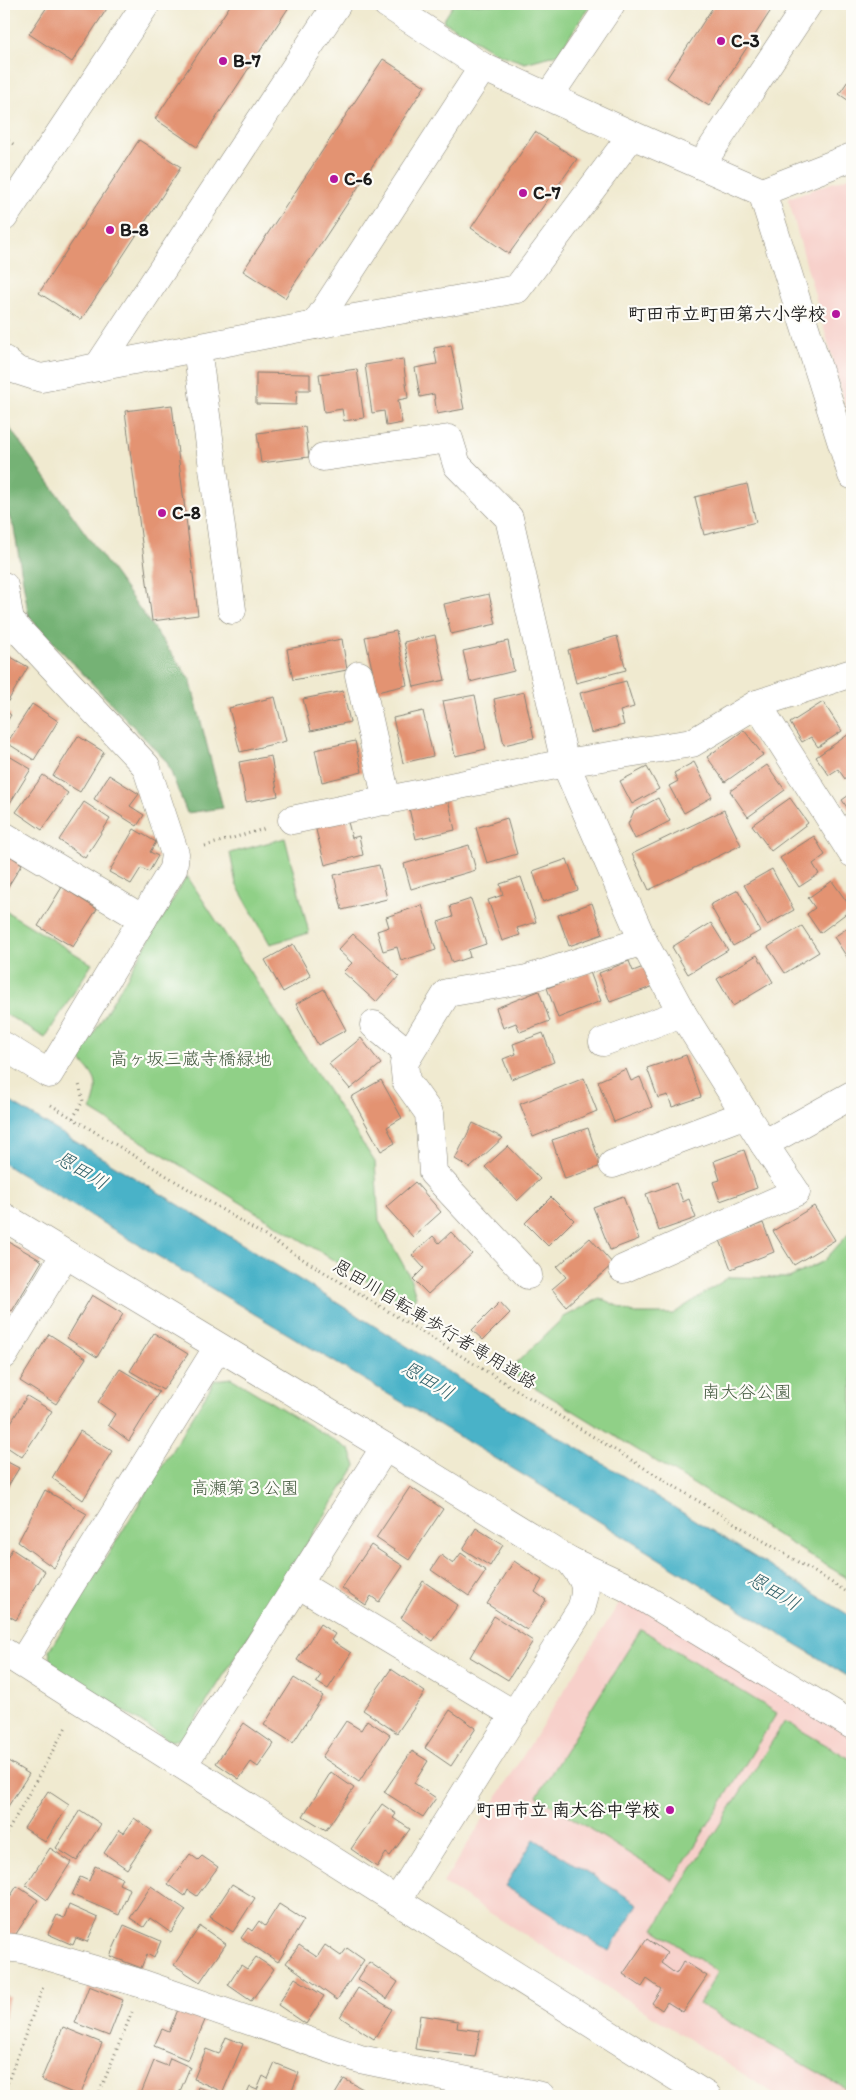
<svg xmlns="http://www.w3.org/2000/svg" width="856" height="2100" font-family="Itim,'Klee One',sans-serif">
<rect width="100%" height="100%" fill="#fdfcf7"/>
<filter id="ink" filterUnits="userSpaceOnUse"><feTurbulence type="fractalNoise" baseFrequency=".02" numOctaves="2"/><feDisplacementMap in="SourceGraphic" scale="10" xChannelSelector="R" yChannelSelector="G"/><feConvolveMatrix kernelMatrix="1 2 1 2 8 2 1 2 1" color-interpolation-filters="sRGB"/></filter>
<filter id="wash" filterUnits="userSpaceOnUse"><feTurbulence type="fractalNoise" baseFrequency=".0096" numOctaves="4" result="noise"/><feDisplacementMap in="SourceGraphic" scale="20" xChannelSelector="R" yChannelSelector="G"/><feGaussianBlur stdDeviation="1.12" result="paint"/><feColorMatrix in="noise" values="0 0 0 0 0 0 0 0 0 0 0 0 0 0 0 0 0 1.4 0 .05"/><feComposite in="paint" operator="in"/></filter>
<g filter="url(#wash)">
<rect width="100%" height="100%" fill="#f0ead0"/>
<g fill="#f7d0ca">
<path d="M852 176V430L788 198Z"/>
<path d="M623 1597 852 1737V2096H778L443 1883Z"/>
</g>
<g fill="#90d087" stroke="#567652">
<path d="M454 4H591L558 54 525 63 496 53 443 21Z"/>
<path d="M285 838 309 933 270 944 236 884 230 853Z"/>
<path d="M187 876 375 1162 379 1221 410 1277 416 1296 409 1307 91 1110C100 1082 98 1081 79 1058Z"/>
<path d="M4 910 92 964 45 1038 4 1013Z"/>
<path d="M852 1230V1581L508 1371 564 1317 600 1298 635 1314H673L729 1277 789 1278 824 1261Z"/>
<path d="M231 1378 350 1450 356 1466 184 1738 170 1741 53 1666 49 1651 215 1380Z"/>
<path d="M641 1629 777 1713 673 1881 537 1796Z"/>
<path d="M785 1721 852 1760V2092L699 2004 718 1972 654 1929Z"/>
</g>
<path fill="#74b274" stroke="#486748" d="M4 420 190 679 223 808 187 813 167 762 29 617 14 528 7 512 4 510Z"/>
<g fill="#49b2c8" stroke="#326772">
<path d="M4 1098 202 1219 471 1386 581 1450 852 1617V1679L560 1497 4 1164Z"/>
<path d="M534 1839 638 1904 609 1951 505 1886Z"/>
</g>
<g id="blocks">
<g fill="#e39372">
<path d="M49 4H110L72 62 29 34Z"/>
<path d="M231 4H291L197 147 155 119Z"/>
<path d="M715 4H775L709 106 667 78Z"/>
<path d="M383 59 425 86 285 298 243 271Z"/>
<path d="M852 75V103L839 94Z"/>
<path d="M535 132 577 159 509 254 471 228Z"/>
<path d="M139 140 181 167 81 320 39 293Z"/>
<path d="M451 345 464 409 437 414 434 394 420 397 415 368 437 364 434 348Z"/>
<path d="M403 359 408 398 398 400 402 423 386 426 384 411 372 413 365 365Z"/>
<path d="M357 369 364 418 344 421 342 409 324 412 319 374Z"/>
<path d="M256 373 310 374V390H297L296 405 256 404Z"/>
<path d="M172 405 198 615 152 621 125 411Z"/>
<path d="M305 427 309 457 261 463 257 433Z"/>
<path d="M747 484 756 522 704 535 695 497Z"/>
<path d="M489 594 496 624 451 634 444 604Z"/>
<path d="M396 631 407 685 377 692 365 637Z"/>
<path d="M435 635 445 680 414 687 404 642Z"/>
<path d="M617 636 626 670 576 683 568 650Z"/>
<path d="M342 639 347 670 293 680 287 649Z"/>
<path d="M508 641 514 671 470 682 463 651Z"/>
<path d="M4 653 28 667 4 708Z"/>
<path d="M626 681 634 707 620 711 624 725 591 733 580 693Z"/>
<path d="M343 691 350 722 311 731 303 699Z"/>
<path d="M524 692 534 738 504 745 494 699Z"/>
<path d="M475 695 486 749 455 756 443 701Z"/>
<path d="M275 697 286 741 240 752 229 708Z"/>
<path d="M823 702 842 731 818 747 811 737 802 742 790 723Z"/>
<path d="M32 704 58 721 34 760 7 743Z"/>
<path d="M4 710 11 715 4 726Z"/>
<path d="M423 711 433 756 403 763 393 718Z"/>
<path d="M744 730 763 755 725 782 707 757Z"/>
<path d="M849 734 852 739V774L845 779 838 769 829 775 816 757Z"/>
<path d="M78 736 104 752 80 792 53 776Z"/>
<path d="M355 741 362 772 322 782 315 750Z"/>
<path d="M4 753 31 769 7 808 4 807Z"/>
<path d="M271 756 278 796 246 802 239 762Z"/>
<path d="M694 762 712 797 684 813 669 786 678 781 674 773Z"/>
<path d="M767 765 785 790 748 817 730 791Z"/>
<path d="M647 767 659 789 632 804 620 781Z"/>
<path d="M43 775 68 793 42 830 16 812Z"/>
<path d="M109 775 139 794 130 806 144 815 137 826 94 799Z"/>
<path d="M852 793V815L842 800Z"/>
<path d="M658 798 670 821 635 839 628 824 634 811Z"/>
<path d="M790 798 808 823 771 851 752 825Z"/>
<path d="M448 799 455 830 416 839 409 808Z"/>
<path d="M84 802 110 819 85 858 59 840Z"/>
<path d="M724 810 741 845 649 890 632 854Z"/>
<path d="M347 818 352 838 359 836 363 855 325 865 315 826Z"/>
<path d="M507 818 517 854 487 863 476 828Z"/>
<path d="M134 829 156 842 150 852 158 856 149 872 141 868 131 884 109 872Z"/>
<path d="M814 836 825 855 813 864 819 874 799 887 780 858Z"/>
<path d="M469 845 476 870 411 889 404 864Z"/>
<path d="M4 852 22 864 4 893Z"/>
<path d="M567 859 578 890 543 902 533 871Z"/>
<path d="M379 865 387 899 342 910 334 875Z"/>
<path d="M772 869 794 910 767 925 744 885Z"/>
<path d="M521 877 536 922 517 928 520 935 502 941 488 900 503 895 500 884Z"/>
<path d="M832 881 852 909 820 933 807 914 815 908 808 898Z"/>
<path d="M62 887 97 909 73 947 38 926Z"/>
<path d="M738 890 760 931 733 946 710 905Z"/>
<path d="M471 899 486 944 468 950 470 957 452 963 438 922 453 917 450 906Z"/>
<path d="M592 903 603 934 569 946 558 915Z"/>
<path d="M422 905 436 950 401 961 397 947 383 951 377 931 389 927 386 917Z"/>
<path d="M711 923 728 950 688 974 672 947Z"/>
<path d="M852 925V965L834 937Z"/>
<path d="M802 926 819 952 785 973 768 947Z"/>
<path d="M353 934 399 976 376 1002 343 972 352 963 338 950Z"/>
<path d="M293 944 311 976 283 992 265 960Z"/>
<path d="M757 955 773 982 733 1006 717 979Z"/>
<path d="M629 961 633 971 646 966 654 986 610 1002 599 973Z"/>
<path d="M590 972 601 1001 558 1018 547 988Z"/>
<path d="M324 989 346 1030 318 1045 296 1004Z"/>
<path d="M539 991 550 1021 520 1032 516 1023 503 1028 496 1008Z"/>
<path d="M543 1033 554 1062 511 1079 503 1059 516 1054 513 1044Z"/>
<path d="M361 1038 381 1064 350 1089 329 1064Z"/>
<path d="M686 1055 701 1097 672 1107 668 1095 658 1098 647 1068Z"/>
<path d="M626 1069 631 1081 640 1077 652 1107 614 1122 598 1081Z"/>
<path d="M584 1078 597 1111 533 1137 520 1104Z"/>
<path d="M381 1080 402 1118 387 1127 395 1143 381 1151 351 1097Z"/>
<path d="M473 1123 503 1138 470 1168 455 1159Z"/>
<path d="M588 1128 601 1166 565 1179 552 1140Z"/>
<path d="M508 1146 540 1179 517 1201 485 1167Z"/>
<path d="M744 1150 757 1188 720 1201 713 1182 720 1180 714 1161Z"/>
<path d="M415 1182 441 1212 413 1237 386 1207Z"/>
<path d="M676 1183 683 1202 689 1199 696 1218 659 1231 646 1194Z"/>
<path d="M623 1196 639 1239 610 1250 593 1207Z"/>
<path d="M551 1197 574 1220 548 1246 525 1223Z"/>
<path d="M814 1206 835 1240 794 1265 773 1231Z"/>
<path d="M763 1223 774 1252 731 1269 720 1240Z"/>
<path d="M451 1232 472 1254 428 1294 413 1279 424 1268 412 1255 433 1236 439 1243Z"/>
<path d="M590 1238 613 1264 566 1306 552 1289 566 1277 557 1267Z"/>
<path d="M4 1239 42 1261 12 1311 4 1306Z"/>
<path d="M92 1295 123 1314 97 1357 67 1338Z"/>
<path d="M500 1302 510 1313 483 1340 472 1330Z"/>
<path d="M154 1333 188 1354 163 1390 130 1371Z"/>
<path d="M49 1334 86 1358 56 1404 20 1381Z"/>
<path d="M120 1369 159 1392 129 1441 108 1425 115 1414 98 1402Z"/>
<path d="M27 1396 52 1411 22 1457 4 1445V1434Z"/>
<path d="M80 1431 112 1451 83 1500 52 1478Z"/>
<path d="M4 1460 19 1468 4 1493Z"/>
<path d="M410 1487 443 1509 409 1560 376 1538Z"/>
<path d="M45 1490 87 1514 54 1568 18 1542Z"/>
<path d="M476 1528 503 1545 490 1566 463 1549Z"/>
<path d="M371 1545 403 1566 379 1602 371 1596 366 1605 342 1588Z"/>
<path d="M12 1549 45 1571 16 1620 4 1613V1564Z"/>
<path d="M461 1553 486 1571 469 1596 431 1570 441 1555 453 1564Z"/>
<path d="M514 1561 542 1580 535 1592 546 1600 527 1630 487 1604Z"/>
<path d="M423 1581 458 1605 433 1641 401 1618Z"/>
<path d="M494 1616 533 1641 508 1680 470 1657Z"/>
<path d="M320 1624 335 1634 331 1640 351 1653 328 1689 316 1682 321 1675 297 1660Z"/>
<path d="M391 1669 425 1692 397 1733 363 1710Z"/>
<path d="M294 1678 323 1696 293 1743 264 1725Z"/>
<path d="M450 1710 476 1728 451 1766 425 1748Z"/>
<path d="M367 1720 390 1735 359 1782 322 1757 346 1721 361 1730Z"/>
<path d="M244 1723 274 1744 258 1767 251 1762 239 1779 216 1763Z"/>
<path d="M412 1751 428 1761 414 1783 436 1798 423 1817 384 1792Z"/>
<path d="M8 1761 29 1774 5 1811 4 1767Z"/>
<path d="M331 1772 354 1788 326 1830 303 1816Z"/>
<path d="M48 1791 69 1805 45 1842 24 1828Z"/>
<path d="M382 1804 396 1814 393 1818 410 1829 390 1856 386 1853 377 1867 351 1849Z"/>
<path d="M80 1810 101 1824 77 1861 56 1848Z"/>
<path d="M134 1818 152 1831 127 1869 104 1853 119 1830 124 1833Z"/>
<path d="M50 1848 71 1862 47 1900 26 1885Z"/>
<path d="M190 1854 198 1860 202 1856 218 1867 197 1896 188 1890 185 1896 168 1884Z"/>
<path d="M95 1866 122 1878 119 1884 130 1889 119 1915 72 1895 80 1877 89 1881Z"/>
<path d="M232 1884 255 1898 233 1932 210 1917Z"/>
<path d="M17 1886 38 1900 14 1937 4 1931V1906Z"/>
<path d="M151 1886 186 1910 171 1933 150 1918 144 1927 130 1918Z"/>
<path d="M279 1904 304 1920 278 1962 241 1938 248 1928 252 1931 259 1921 265 1926Z"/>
<path d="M69 1905 98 1918 87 1942 76 1938 73 1945 48 1934 57 1915 64 1918Z"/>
<path d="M124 1925 161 1941 154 1958 147 1954 141 1968 110 1956Z"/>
<path d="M200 1926 226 1944 200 1982 174 1965Z"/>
<path d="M647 1939 667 1953 661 1963 676 1974 684 1961 707 1976 683 2012 667 2002 662 2010 652 2003 661 1989 647 1979 642 1987 623 1974Z"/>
<path d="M299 1945 317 1957 325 1945 341 1956 347 1948 364 1960 337 2000 286 1963Z"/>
<path d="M256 1957 274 1969 251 2001 228 1985 241 1965 247 1969Z"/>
<path d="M369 1962 398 1982 387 1999 358 1979Z"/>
<path d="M295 1978 324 1996 306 2024 278 2005Z"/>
<path d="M89 1986 123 2000 109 2036 75 2023Z"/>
<path d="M358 1988 392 2009 374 2039 340 2017Z"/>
<path d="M4 1995 9 1996 5 2018H4Z"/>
<path d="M179 2007 206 2018 188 2060 154 2046 162 2029 169 2032Z"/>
<path d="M420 2015 458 2021 457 2028 480 2031 475 2057 415 2049Z"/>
<path d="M63 2027 102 2043 80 2096 41 2080Z"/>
<path d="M226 2037 243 2044 223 2092 194 2079 206 2049 219 2054Z"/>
<path d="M170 2058 190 2067 178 2096H140L154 2061 167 2066Z"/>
<path d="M275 2063 299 2073 290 2096H246L250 2087 257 2090 263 2076 268 2079Z"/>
<path d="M344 2079 363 2089 359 2096H334Z"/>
<path d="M198 2087 223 2096H195Z"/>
</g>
</g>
</g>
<g filter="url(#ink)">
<use href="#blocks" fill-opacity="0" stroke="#868376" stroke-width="1"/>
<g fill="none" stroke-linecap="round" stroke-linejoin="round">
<g stroke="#868376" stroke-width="29">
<g id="minor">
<path d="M387 4 483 67 632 135 762 192 852 157"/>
<path d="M549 96 611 4"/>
<path d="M701 165 808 4"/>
<path d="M762 192 852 475"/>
<path d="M4 217 146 4"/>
<path d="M315 325 483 67"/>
<path d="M197 348 232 610"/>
<path d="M4 360 16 370 41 378 315 325 517 289 632 135"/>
<path d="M98 367 337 4"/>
<path d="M323 457 449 439 457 465 509 518 565 763 643 941 682 1013 764 1144 852 1095"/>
<path d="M4 586 10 621 146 766 175 854 173 869 49 1074 4 1046"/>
<path d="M359 675 387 801"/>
<path d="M757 704 852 853"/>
<path d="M292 820 565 763 692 743 757 704 852 673"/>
<path d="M4 836 143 919"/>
<path d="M374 1025 409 1054"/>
<path d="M603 1042 682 1013"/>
<path d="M613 1164 746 1114"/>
<path d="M4 1217 385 1447 570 1561C585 1581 589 1585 581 1609L397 1901 707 2096"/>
<path d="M623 1269 796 1192 764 1144"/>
<path d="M528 1275 433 1173 429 1113 406 1081 404 1063 447 993 527 979 643 941"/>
<path d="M4 1355 65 1254"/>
<path d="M570 1561 626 1587 852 1725"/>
<path d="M298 1584 515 1715"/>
<path d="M4 1652 397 1901"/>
<path d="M22 1663 218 1347"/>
<path d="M183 1765 385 1447"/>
<path d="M4 1947 23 1949 143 1984 360 2059 541 2096"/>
</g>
</g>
<g stroke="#868376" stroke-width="3" stroke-dasharray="1 4" stroke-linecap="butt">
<path d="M4 138 16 146"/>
<path d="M205 846 264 829"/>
<path d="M51 1105 852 1595"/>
<path d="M73 1118 83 1101 79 1084"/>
<path d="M4 1838 66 1727"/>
<path d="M4 2092 43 1987"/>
<path d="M98 2096 132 2012"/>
</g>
<use href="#minor" stroke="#fff" stroke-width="28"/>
</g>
</g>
<g fill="#b5179e" stroke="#fdfcf7" stroke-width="2">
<circle cx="721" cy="41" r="5"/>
<circle cx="223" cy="61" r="5"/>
<circle cx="334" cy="179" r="5"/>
<circle cx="523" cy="193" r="5"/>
<circle cx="110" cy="230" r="5"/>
<circle cx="836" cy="314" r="5"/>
<circle cx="162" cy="513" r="5"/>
<circle cx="670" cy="1810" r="5"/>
</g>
<g text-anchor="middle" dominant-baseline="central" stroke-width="4.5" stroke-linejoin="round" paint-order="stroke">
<g font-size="18" font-weight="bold" fill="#1c1c1c" stroke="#fdfcf7" text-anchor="start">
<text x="731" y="41">C-3</text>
<text x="233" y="61">B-7</text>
<text x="344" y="179">C-6</text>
<text x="533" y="193">C-7</text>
<text x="120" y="230">B-8</text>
<text x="826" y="314" text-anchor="end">町田市立町田第六小学校</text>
<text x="172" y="513">C-8</text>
<text x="660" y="1810" text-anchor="end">町田市立 南大谷中学校</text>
</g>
<g font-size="18" fill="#455b41" stroke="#fdfcf7">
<text x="191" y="1059">高ヶ坂三蔵寺橋緑地</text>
<text x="747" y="1392">南大谷公園</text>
<text x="245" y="1488">高瀬第３公園</text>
</g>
<g font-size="18" fill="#1c1c1c" stroke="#fdfcf7">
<text transform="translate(435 1324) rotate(31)">恩田川自転車歩行者専用道路</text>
</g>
<g font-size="19" font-style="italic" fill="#306069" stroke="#fdfcf7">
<text transform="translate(82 1170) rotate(31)">恩田川</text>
<text transform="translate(428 1380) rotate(31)">恩田川</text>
<text transform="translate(774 1591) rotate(31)">恩田川</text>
</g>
</g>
<rect width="856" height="2100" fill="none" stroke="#fdfcf7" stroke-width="20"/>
</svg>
